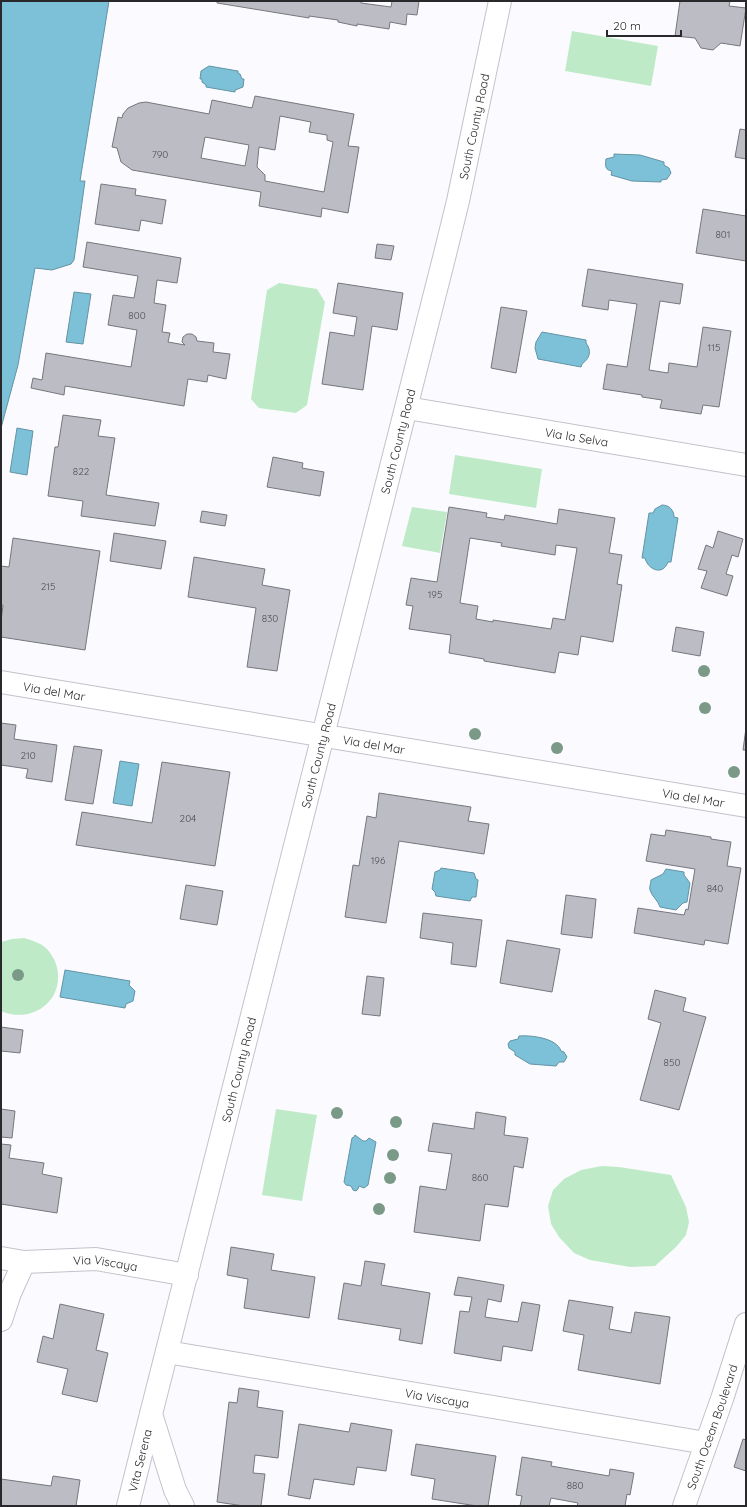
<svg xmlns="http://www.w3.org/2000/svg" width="747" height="1507" font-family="Quicksand,sans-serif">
<rect width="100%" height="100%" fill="#fbfbff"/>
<g fill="#bfeac8">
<path d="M572 31 658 46 651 86 565 71Z"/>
<path d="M279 283 317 289 325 302 307 405 296 413 259 408 251 399 267 290Z"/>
<path d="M455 455 542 469 536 508 449 494Z"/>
<path d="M412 507 447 512 440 553 402 546Z"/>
<path d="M24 938C32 940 40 943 46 948 51 953 54 959 56 964 67 999 33 1025 1 1011V942L12 939Z"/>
<path d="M276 1109 317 1115 302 1201 262 1195Z"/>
<path d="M602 1166 619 1167 671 1175 686 1207 689 1222 686 1235 676 1247 655 1266 630 1267 590 1260 574 1253 559 1237 551 1224 548 1206 553 1190 564 1179 581 1170Z"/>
</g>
<g fill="#7cc1d8" stroke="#6393a4">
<path d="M1 1H109L80 181H85L74 260 71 264 52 270 35 268 18 365 1 428Z"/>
<path d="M209 66 238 71V73L240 74 242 79H244L243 87 235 90V92L206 87V85L202 82V79H200L201 71Z"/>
<path d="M614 154 640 155 664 162V165L669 168 671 173 667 179 661 180V182L632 181 611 175 612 171C605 170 605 166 606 159L614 157Z"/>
<path d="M74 292 91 294 83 344 66 342Z"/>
<path d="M542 332 586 340V343C592 351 590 358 582 364L581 367 538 359 535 348 536 342Z"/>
<path d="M17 428 33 431 27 475 10 472Z"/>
<path d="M662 505C669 505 674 510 674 517L678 518 671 562H668C663 576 648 570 645 558H642L649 513H653L655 509Z"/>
<path d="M120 761 139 764 132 806 113 803Z"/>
<path d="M441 868 474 873 476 879 478 880 476 897H472L470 901 436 896 435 892 432 889 435 872 440 870Z"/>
<path d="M666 869 684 872V875L690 883 687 902 683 903 676 910 660 907C658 900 652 897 650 890 649 888 651 883 651 880L663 874Z"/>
<path d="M65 970 130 981 129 985 135 991 133 1001 126 1004 125 1008 60 997Z"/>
<path d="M519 1036C531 1035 557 1038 561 1051L564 1052 567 1057 564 1062H559L556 1066 530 1064 515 1055V1052L509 1048 508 1044 510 1041 518 1039Z"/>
<path d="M355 1135 363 1141H366L369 1138 376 1142 368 1185 364 1188 359 1186 358 1189 356 1191 353 1190 351 1186 346 1185 344 1182 352 1138 354 1137Z"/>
</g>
<g fill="#bcbcc4" stroke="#76767e" fill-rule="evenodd">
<path d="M217 1H361V3L391 7 392 1H419L417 15 407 14 406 25 390 22 389 29 357 24V26L338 22V20L309 16V18L217 3Z"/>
<path d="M680 1H730L729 6 746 8 740 46 721 43 713 50 701 48 695 38 675 36Z"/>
<path d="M255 96 354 114 348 146 359 147 348 213 322 208 321 217 259 206 261 192 132 170 121 162 117 148 112 147 118 117 122 118 123 114 128 108 139 103 146 102 209 114 212 100 252 108ZM280 116 311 122 309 132 327 135V140L333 142 324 192 265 181V175L257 167 259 147 275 150ZM205 137 249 145 245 166 201 158Z"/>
<path d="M740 129 746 130V159L735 157Z"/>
<path d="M101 184 136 189 135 195 166 200 162 224 141 220 139 231 95 224Z"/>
<path d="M703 209 746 216V261L696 253Z"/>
<path d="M87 242 181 258 177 283 157 280 154 303 166 305 162 332 170 333 168 342 185 345 182 342 183 337 187 334H192L196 337 197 341 214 343 213 352 230 354 226 379 208 375 207 382 188 379 184 406 65 386 64 395 31 388 33 378 42 380 46 353 131 367 137 330 108 325 113 295 134 298 138 276 83 267Z"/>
<path d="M377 244 394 246 391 260 375 258Z"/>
<path d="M588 269 683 284 680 304 660 301 649 370 668 373 669 363 697 367 703 327 731 331 719 407 703 405 701 414 660 408 662 400 642 397V395L603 389 607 364 627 367 637 304 609 300 608 310 582 306Z"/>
<path d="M338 283 403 293 397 330 372 326 363 390 322 384 330 332 354 336 357 317 333 313Z"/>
<path d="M501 307 527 311 516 373 491 368Z"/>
<path d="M63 415 101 420 98 436 115 438 106 495 159 503 155 526 81 516 83 501 48 496 55 447H58Z"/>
<path d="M273 457 303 463 302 468 324 472 320 496 267 487Z"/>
<path d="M449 507 487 513 486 517 504 520 505 515 557 524 559 509 615 518 609 553 622 555 617 584 622 585 613 642 581 636 578 655 559 652 555 673 484 661V659L449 653 451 635 409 629 413 606 406 605 411 578 437 582ZM470 538 502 543 501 546 555 555 556 545 577 548 565 620 553 618 551 629 493 620V622L476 619 478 606 460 603Z"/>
<path d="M202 511 227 515 225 526 200 522Z"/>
<path d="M718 531 743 539 738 557 732 555 726 574 733 576 727 596 701 588 707 571 698 569 706 545 713 548Z"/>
<path d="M114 533 166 541 161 569 110 561Z"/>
<path d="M13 538 100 551 85 650 1 637V621L3 605H1V566L9 567Z"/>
<path d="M194 557 265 569 262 585 290 590 277 671 247 667 256 608 188 597Z"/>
<path d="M676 627 704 632 700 656 672 651Z"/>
<path d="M1 723 16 725 14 739 57 745 52 782 26 778 28 769 1 765Z"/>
<path d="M746 728V750H743Z"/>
<path d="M74 746 102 750 93 804 65 800Z"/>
<path d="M162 762 230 772 215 866 76 845 82 812 152 823Z"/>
<path d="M379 793 471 807 468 821 489 824 484 854 399 841 386 923 345 917 353 865 359 866 367 816 376 818Z"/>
<path d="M666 830 711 837V839L731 842 727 866 741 868 728 944 705 940 704 945 634 933 638 908 684 915 686 909 688 910 695 869 646 861 651 834 665 836Z"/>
<path d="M186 885 223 891 217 925 180 919Z"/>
<path d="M566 895 596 899 592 938 561 934Z"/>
<path d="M423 913 482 920 476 967 451 964 453 943 420 938Z"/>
<path d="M507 940 560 949 552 992 500 983Z"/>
<path d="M367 976 384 978 380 1016 362 1014Z"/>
<path d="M655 990 686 998 683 1011 706 1017 679 1110 640 1100 661 1023 648 1019Z"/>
<path d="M1 1027 23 1030 20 1053 1 1051Z"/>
<path d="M1 1109 15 1111 12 1138 1 1137Z"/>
<path d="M476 1112 506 1117 504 1135 528 1138 523 1168 514 1166 508 1207 485 1204 480 1241 414 1232 420 1186 446 1190 452 1154 428 1151 433 1123 474 1129Z"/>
<path d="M1 1144 11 1145 9 1158 44 1163 42 1174 62 1178 57 1213 1 1204Z"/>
<path d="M231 1247 274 1254 271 1270 315 1277 309 1318 244 1308 248 1279 227 1275Z"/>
<path d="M365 1261 385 1264 381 1285 430 1293 422 1344 399 1340 401 1329 338 1319 344 1283 361 1286Z"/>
<path d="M458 1277 504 1285 501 1302 488 1299 485 1317 518 1322 522 1302 540 1305 532 1351 503 1346 501 1361 454 1353 460 1311 469 1312 472 1297 454 1295Z"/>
<path d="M569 1300 613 1307 609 1329 631 1333 635 1312 670 1317 660 1384 578 1370 584 1335 563 1331Z"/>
<path d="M60 1304 104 1314 96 1350 108 1353 97 1402 62 1394 68 1369 37 1362 43 1336 53 1339Z"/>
<path d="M239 1388 259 1391 257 1407 283 1411 278 1458 255 1455 253 1473 265 1474 261 1506H244L217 1502 229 1402 237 1403Z"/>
<path d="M351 1423 392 1430 386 1471 357 1467 354 1485 314 1479 310 1499 288 1495 299 1424 349 1432Z"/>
<path d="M743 1439 746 1440V1471L734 1467Z"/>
<path d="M416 1444 496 1456 488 1506H477L432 1499 435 1479 411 1475Z"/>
<path d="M522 1457 552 1462 551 1466 609 1476 610 1469 634 1473 630 1495 627 1494 625 1506H577L578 1503 551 1498 549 1506H520L522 1496 516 1495Z"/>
<path d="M53 1476 80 1480 76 1506H1V1479L51 1486Z"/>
</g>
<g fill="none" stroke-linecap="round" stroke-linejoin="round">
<g stroke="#c2c2cb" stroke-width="24">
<g id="minor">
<path id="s1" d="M407 408 746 465"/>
<path id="s2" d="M1 682 746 806"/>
<path id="s3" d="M1 1258 24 1262 96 1259 187 1275"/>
<path d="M1 1320 10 1293 24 1262"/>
<path id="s4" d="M167 1352 706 1443"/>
<path id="s5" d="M128 1506 151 1414"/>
<path id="s6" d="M684 1506 722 1399 746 1324"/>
</g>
</g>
<g stroke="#c2c2cb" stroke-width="24">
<g id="major">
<path id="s7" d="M183 1506 175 1490 151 1414 445 254 458 201 500 1"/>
</g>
</g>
<use href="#minor" stroke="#fff" stroke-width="22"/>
<use href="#major" stroke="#fff" stroke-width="22"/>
</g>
<g fill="#7a9987">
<circle cx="704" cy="671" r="6"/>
<circle cx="705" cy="708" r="6"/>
<circle cx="475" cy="734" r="6"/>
<circle cx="557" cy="748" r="6"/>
<circle cx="734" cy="772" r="6"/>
<circle cx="18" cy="975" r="6"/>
<circle cx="337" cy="1113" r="6"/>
<circle cx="396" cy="1122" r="6"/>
<circle cx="393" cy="1155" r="6"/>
<circle cx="390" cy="1178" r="6"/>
<circle cx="379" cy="1209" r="6"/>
</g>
<g text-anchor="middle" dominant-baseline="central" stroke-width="3.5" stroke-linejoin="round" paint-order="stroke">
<g font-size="10" fill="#4e4e52">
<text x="160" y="154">790</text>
<text x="723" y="234">801</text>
<text x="137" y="315">800</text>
<text x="714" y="347">115</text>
<text x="81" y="471">822</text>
<text x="48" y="586">215</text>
<text x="435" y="594">195</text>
<text x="270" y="618">830</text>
<text x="28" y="755">210</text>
<text x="188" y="818">204</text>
<text x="378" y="860">196</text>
<text x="715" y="888">840</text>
<text x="672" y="1062">850</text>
<text x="480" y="1177">860</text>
<text x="575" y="1485">880</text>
</g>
<g font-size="12" fill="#29292c" stroke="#fff">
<text stroke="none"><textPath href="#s7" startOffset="1425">South County Road</textPath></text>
<text stroke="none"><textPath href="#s1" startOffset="172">Via la Selva</textPath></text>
<text stroke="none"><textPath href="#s7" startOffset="1101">South County Road</textPath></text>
<text stroke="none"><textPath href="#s2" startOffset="54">Via del Mar</textPath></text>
<text stroke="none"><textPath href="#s2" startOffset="378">Via del Mar</textPath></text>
<text stroke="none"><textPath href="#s7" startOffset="777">South County Road</textPath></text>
<text stroke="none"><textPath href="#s2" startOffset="702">Via del Mar</textPath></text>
<text stroke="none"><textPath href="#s7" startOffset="453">South County Road</textPath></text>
<text stroke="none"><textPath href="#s3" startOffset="105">Via Viscaya</textPath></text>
<text stroke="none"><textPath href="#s4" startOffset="274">Via Viscaya</textPath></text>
<text stroke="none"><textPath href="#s6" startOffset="84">South Ocean Boulevard</textPath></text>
<text stroke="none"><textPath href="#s5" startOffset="47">Vita Serena</textPath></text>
</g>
</g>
<rect width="747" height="1507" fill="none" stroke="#29292c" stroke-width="4"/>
<path d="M607 30v6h74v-6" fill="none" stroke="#29292c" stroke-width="2"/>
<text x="613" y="30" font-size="12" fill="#29292c" stroke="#ffffff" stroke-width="3" paint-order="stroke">20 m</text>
</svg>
